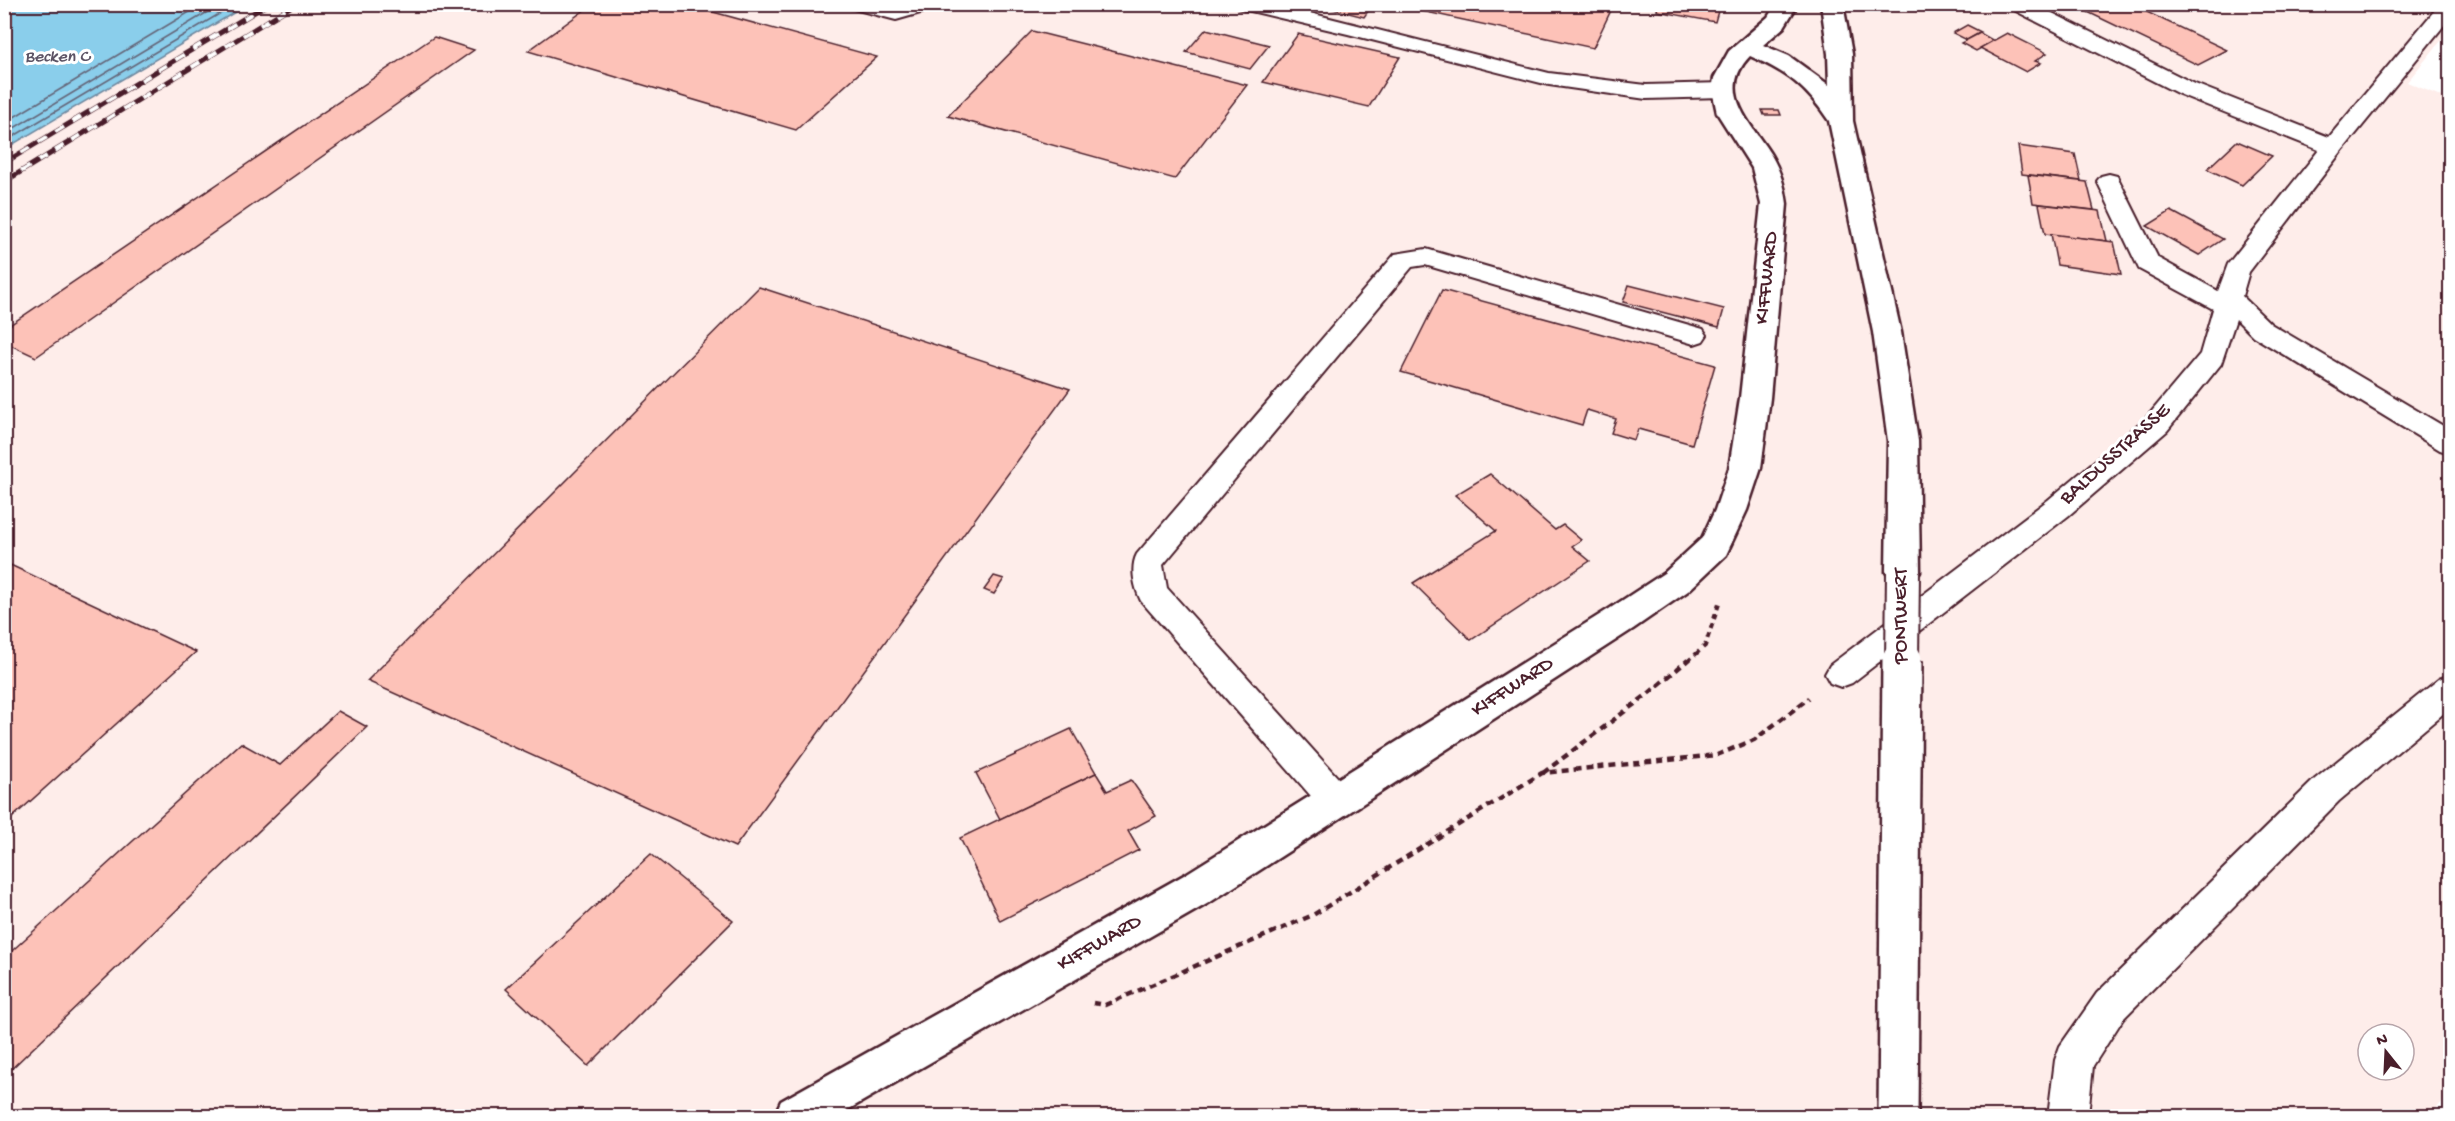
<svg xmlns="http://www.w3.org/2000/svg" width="2455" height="1121" font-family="'Gochi Hand',sans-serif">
<rect width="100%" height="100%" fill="#fff"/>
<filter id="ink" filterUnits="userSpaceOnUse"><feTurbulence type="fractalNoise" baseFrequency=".0167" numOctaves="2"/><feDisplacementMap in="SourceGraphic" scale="12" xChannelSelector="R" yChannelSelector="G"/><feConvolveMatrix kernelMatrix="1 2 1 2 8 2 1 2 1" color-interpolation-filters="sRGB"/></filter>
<g filter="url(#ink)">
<path fill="#feedea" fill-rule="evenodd" d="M247 5H2450V30L2407 82 2450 100V1094L2429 1116H5L4 149ZM2368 1034H2404V1070H2368Z"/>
<path fill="#8aceeb" stroke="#70889e" stroke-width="1.5" d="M5 4H247V5L5 149Z"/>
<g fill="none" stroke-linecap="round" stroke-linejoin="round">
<g stroke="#646578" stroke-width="1.5">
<path d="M4 123 203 4"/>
<path d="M4 134 221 4"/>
<path d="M4 142 236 4"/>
</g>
</g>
<g fill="#fdc2b8" stroke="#4a1f2b" stroke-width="1.5">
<path d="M593 4H684L877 57 796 130 528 51Z"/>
<path d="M1314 4H1373L1364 17Z"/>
<path d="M1420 4H1614L1593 48 1417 10Z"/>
<path d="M1658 4H1720L1715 22 1657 11Z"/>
<path d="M2071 4H2130L2227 50 2198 65Z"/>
<path d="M1967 25 1981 32 1967 40 1953 33Z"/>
<path d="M1206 29 1269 45 1250 69 1186 52Z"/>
<path d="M1032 31 1247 85 1175 179 948 116Z"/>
<path d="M1980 33 1994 41 1976 51 1961 43Z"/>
<path d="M2007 33 2047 53 2035 61 2041 63 2026 72 1980 48Z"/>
<path d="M1298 34 1400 57 1369 107 1263 82Z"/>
<path d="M434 37 474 50 36 357 4 342V329Z"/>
<path d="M1762 110H1779L1781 115H1764Z"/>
<path d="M2237 141 2272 156 2242 185 2207 169Z"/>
<path d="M2018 146 2075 154 2081 181 2022 174Z"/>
<path d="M2028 175 2087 182 2094 210 2033 203Z"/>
<path d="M2039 204 2100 211 2107 241 2045 234Z"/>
<path d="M2171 211 2223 239 2199 255 2147 226Z"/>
<path d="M2051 234 2114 242 2121 274 2057 265Z"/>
<path d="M1629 285 1724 309 1719 327 1623 302Z"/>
<path d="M759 287 1070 389 735 847 367 681Z"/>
<path d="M1442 290 1715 365 1692 444 1638 429 1634 440 1611 433 1616 419 1587 410 1582 425 1401 372Z"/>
<path d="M1490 474 1555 530 1563 525 1581 540 1572 546 1590 561 1471 640 1413 583 1496 531 1455 495Z"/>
<path d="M4 562 196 652 4 825Z"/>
<path d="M994 576 1004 579 994 594 984 590Z"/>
<path d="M338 711 367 727 4 1076V958L241 743 280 765Z"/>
<path d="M1071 729 1096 773 1000 819 976 773Z"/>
<path d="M1096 773 1107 791 1131 780 1156 816 1128 831 1139 850 1000 921 960 838Z"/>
<path d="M651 854 733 921 588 1066 506 989Z"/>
</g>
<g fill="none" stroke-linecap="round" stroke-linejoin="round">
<g stroke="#4a1f2b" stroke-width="4">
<g id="service">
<path d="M847 4H883L896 8 907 4H941L938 8 896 20 850 8Z"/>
<path d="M1235 4H1274L1549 73 1646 85 1723 83 1731 85 1734 90 1731 95 1723 97 1646 99 1549 85 1348 34 1238 8Z"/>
<path d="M2007 4H2034L2195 84 2329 137 2440 4H2450V18L2341 152 2249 272 2242 296 2271 324 2450 430V453L2440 450 2253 336 2236 319 2221 364 2167 431 2068 516 1852 683 1841 687 1830 683 1825 674 1830 665 2048 500 2147 417 2200 354 2213 309 2139 269 2097 181 2101 176 2109 174 2117 176 2158 258 2218 291 2228 264 2319 150 2179 94 2010 8Z"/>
<path d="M1426 249 1703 329 1707 335 1703 341 1694 344 1425 265 1412 267 1163 565 1167 588 1348 789 1353 800 1348 811 1336 815 1324 811 1141 601C1134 587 1130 567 1137 554L1395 254Z"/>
<path d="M2450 675V708L2339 801 2123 1019 2093 1066 2088 1116H2048L2055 1060 2060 1046 2097 993 2315 779 2439 679Z"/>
</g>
</g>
<g stroke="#4a1f2b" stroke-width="5">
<path id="minor" d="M1776 4H1798L1784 27 1763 45 1789 56 1829 85 1828 54 1821 4H1843L1852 54 1853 121 1901 332 1918 441 1920 572 1915 581 1903 585 1891 581 1886 572 1888 441 1873 332 1829 121C1806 86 1788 73 1750 56 1715 92 1752 124 1771 155 1780 170 1785 187 1787 204L1770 398 1761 468 1747 510 1726 555 1688 591 1633 629 1212 901 837 1116H774L781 1101 1184 875 1609 609 1664 573 1702 538 1715 510 1729 468 1740 398 1761 204 1752 168 1717 113 1712 90 1714 78 1729 51 1768 17Z"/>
</g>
<path stroke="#4a1f2b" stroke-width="4" stroke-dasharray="6 4.5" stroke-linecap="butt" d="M1687 662 1705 646 1720 601"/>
<g stroke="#4a1f2b" stroke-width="4.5" stroke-dasharray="7 5" stroke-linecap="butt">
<path d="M1543 773 1648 694 1688 660"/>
<path d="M1093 1003 1105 1005 1313 915 1542 773 1717 755 1754 740 1809 698"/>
</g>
<use href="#service" fill="#fff" fill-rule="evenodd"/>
<use href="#minor" fill="#fff" fill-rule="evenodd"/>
<g stroke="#4a1f2b" stroke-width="5">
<g id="rail">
<path d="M4 163 268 4"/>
<path d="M4 182 295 4"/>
</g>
</g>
<use href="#rail" stroke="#fff" stroke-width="4" stroke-dasharray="10" stroke-linecap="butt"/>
<g stroke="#4a1f2b" stroke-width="36" stroke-linecap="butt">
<path id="minor-bridge-far1" d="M1902 662 1903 572"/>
</g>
<g stroke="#4a1f2b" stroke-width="44" stroke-linecap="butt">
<path id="minor-bridge" d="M1898 1116 1902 660"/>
</g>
<use href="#minor-bridge-far1" stroke="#fff" stroke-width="32"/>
<use href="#minor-bridge" stroke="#fff" stroke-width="39"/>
</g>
</g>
<g text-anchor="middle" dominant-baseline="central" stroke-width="6" stroke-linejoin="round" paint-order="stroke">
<g font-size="18" font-style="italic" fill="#5d5465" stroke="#fff">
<text x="57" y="57">Becken C</text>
</g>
<g font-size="21" fill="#4a1f2b" stroke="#fff">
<text transform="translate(1768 278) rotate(-84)">KIFFWARD</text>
<text transform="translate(2116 455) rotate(-42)">BALDUSSTRASSE</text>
<text transform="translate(1902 616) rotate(-90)">PONTWERT</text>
<text transform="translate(1513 688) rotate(-33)">KIFFWARD</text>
<text transform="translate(1100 944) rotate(-30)">KIFFWARD</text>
</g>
</g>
<rect width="2455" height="1121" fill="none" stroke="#fff" stroke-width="24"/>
<rect x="12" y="12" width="2431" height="1097" fill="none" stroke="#4a1f2b" stroke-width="2" filter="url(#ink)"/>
<g transform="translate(2386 1052) rotate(342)"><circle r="28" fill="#ffffff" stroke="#b7a5aa" stroke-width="1.5"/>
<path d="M0-4.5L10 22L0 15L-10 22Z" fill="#4a1f2b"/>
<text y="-9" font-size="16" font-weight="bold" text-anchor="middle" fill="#4a1f2b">N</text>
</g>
</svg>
